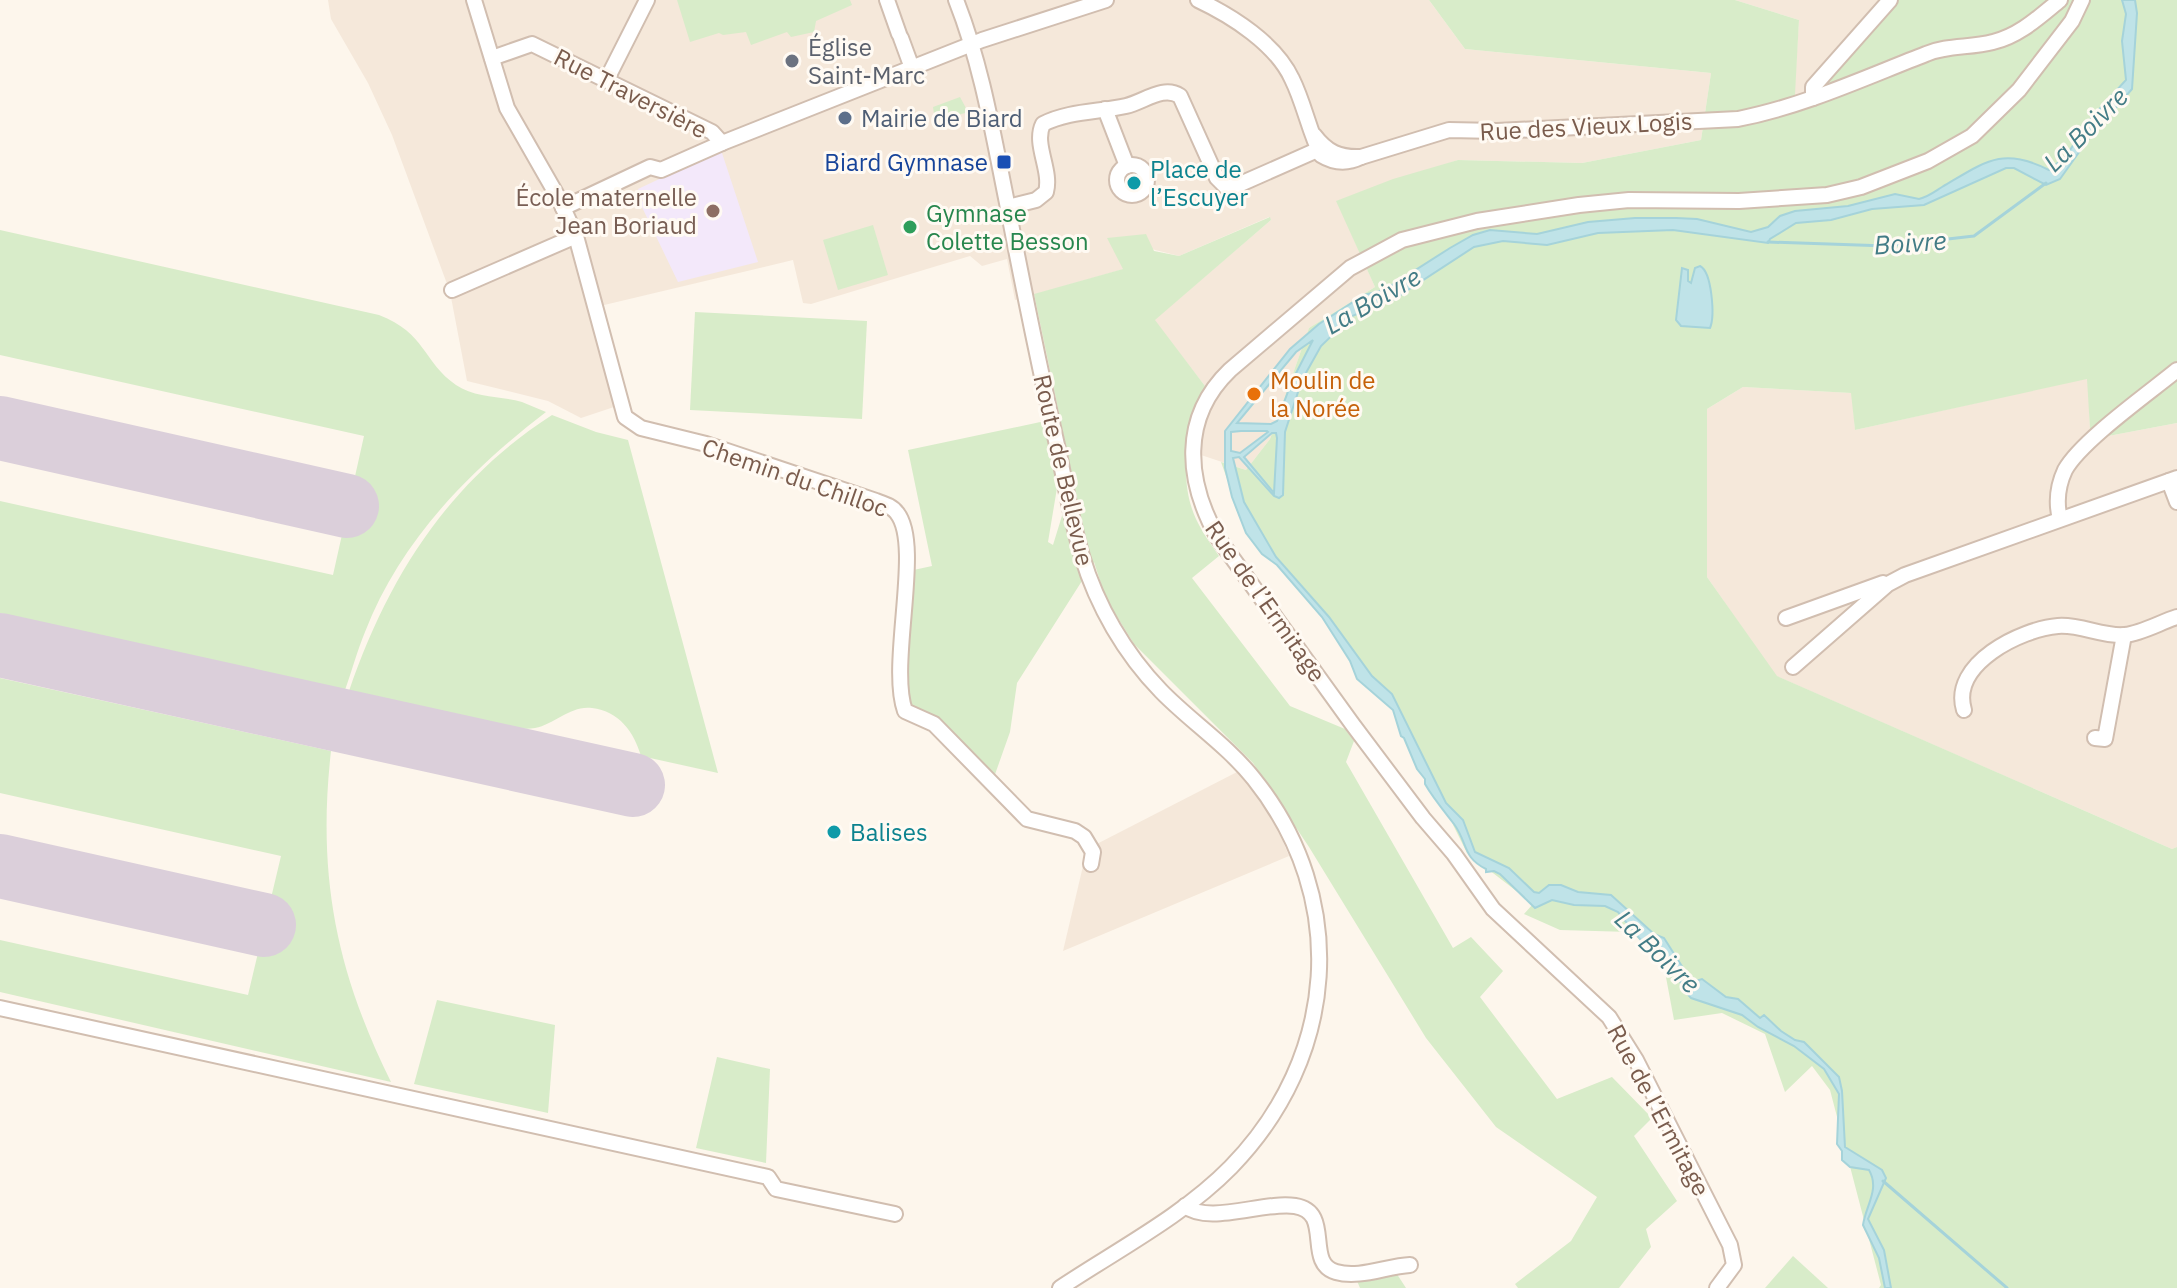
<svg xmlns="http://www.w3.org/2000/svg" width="2177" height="1288" font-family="'IBM Plex Sans',sans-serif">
<rect width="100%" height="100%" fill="#fdf6ec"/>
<g fill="#f5e8da">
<path d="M328 0H1429L1465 49 1711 73 1701 140 1582 163 1458 160 1337 201 1375 287 1309 328 1270 439 1246 470 1186 450 1205 386 1154 320 1271 220 1269 217 1179 256 1108 238 1124 269 1015 300 1007 259 982 266 970 256 811 304 803 303 793 260 600 306 623 404 581 418 548 401 467 381 450 292 392 135 368 83 331 19Z"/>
<path d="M1735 0H1898L1793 114 1799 20Z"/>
<path d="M2088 378 2090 429 2103 437 2177 423V847L2172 849 1776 676 1707 577V409L1743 387 1852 393 1855 430Z"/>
<path d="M1239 771 1271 813 1289 856 1063 951 1087 849Z"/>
</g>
<path fill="#f3e8fa" d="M721 150 758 262 678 282 640 203 643 201 638 189Z"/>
<g fill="#d8ecc9">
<path d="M677 0H850L852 5 816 21 814 32 791 37 787 32 751 45 746 32 723 35 719 33 690 42Z"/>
<path d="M1429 0H1735L1799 20 1794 113 1898 0H2177V423L2103 437 2090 429 2087 379 1855 430 1851 393 1743 387 1707 409V577L1777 676 2172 849 2177 847V1288H1879L1881 1285 1830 1090 1812 1066 1785 1092 1765 1034 1722 1013 1674 1020 1662 956 1630 932 1560 930 1524 914 1533 904 1467 853 1390 698 1242 521 1221 462 1246 470 1270 439 1309 328 1375 287 1336 201 1393 179 1458 160 1582 163 1701 140 1711 73 1465 49Z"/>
<path d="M960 97 967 110 965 113 935 121 933 107Z"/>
<path d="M1270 217 1271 220 1155 320 1205 386C1188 426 1177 478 1196 519 1202 532 1211 544 1219 556L1192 578 1290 706 1345 729 1354 741 1346 762 1453 948 1471 937 1503 971 1480 997 1557 1099 1612 1077 1652 1118 1634 1136 1677 1201 1646 1229 1651 1247 1619 1288H1518L1515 1284 1571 1241 1597 1197 1496 1127 1426 1038 1309 847 1253 763 1134 644 1106 599 1094 562 1017 683 1010 732 993 780 910 707 904 692 909 571 932 566 908 450 1045 421 1058 482 1048 542 1053 545 1073 480 1034 294 1123 269 1107 238 1146 234 1154 251 1179 256Z"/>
<path d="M873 225 888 275 838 290 823 240Z"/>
<path d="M0 230 379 315C426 333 423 362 456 385 475 398 501 396 522 402 530 405 538 409 546 412 470 470 400 541 365 632 357 651 352 671 345 690L0 613V501L333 575 364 436 0 355Z"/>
<path d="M695 312 867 321 862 419 690 410Z"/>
<path d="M552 415 596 432 628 440 718 773 641 756C634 732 619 711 592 708 571 705 555 724 535 728 517 731 493 723 475 719 433 709 391 700 349 691 388 577 449 481 552 415Z"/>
<path d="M0 678 331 751C317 875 336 971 391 1082L0 992V940L248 995 281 856 0 793Z"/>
<path d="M437 1000 555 1025 548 1113 414 1084Z"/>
<path d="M717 1057 770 1069 766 1163 696 1148Z"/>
<path d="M1793 1256 1828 1288H1765Z"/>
<path d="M1391 1265 1406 1288H1360L1352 1269Z"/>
</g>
<g fill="#bfe3e8" stroke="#a5d3da" stroke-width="2" fill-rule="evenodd">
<path d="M2122 0H2135L2137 13 2132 89 2087 141 2060 179 2046 185 2014 168H2006L1924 205 1872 209 1831 220 1796 223 1770 239 1768 243 1673 230 1598 233 1547 245 1503 241 1474 247 1394 299 1352 316 1321 346 1302 380 1285 432 1283 495 1279 498 1274 496 1239 457 1233 458 1244 502 1276 557 1329 617 1372 676 1392 694 1446 803 1463 820 1475 852 1509 868 1534 892 1539 893 1549 885H1561L1578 892 1611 895 1654 934 1664 938 1692 982 1702 979 1726 997 1738 999 1760 1018 1764 1015 1781 1031 1795 1040 1804 1042 1839 1077 1842 1091 1845 1147 1882 1170 1886 1178 1868 1219 1884 1250 1891 1288H1885L1879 1258 1863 1225C1866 1205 1880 1189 1869 1170L1850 1167 1842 1160V1151L1837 1144 1839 1094 1824 1069 1794 1046 1758 1027 1742 1015 1691 998C1675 983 1676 953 1648 949V945L1644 944 1618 912 1605 906 1574 905 1552 900 1535 908 1500 874 1494 871 1486 872V869C1462 857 1468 843 1454 824 1444 811 1433 798 1425 784V779L1417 769 1404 738 1401 736 1393 710 1357 679 1350 661 1322 617 1277 565 1262 554 1246 533 1232 497 1225 468V431L1290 349 1319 324 1364 295 1384 290 1450 248 1473 235 1490 230 1537 234 1588 222 1635 218H1676L1697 219 1751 232 1768 227 1780 216 1795 211 1848 206 1895 194 1919 199C1928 197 1934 192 1942 187 1985 162 2002 146 2049 170L2066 156 2091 118 2126 80 2122 41 2126 14ZM1313 340 1292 381 1277 421 1271 424 1237 423 1296 352ZM1241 431H1267L1268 432 1240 453 1231 451V432ZM1272 433H1276L1277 438 1274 493 1244 457Z"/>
<path d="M1700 266C1712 272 1715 316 1710 328L1681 326 1676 320 1682 268 1688 270V281L1691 283 1695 268Z"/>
</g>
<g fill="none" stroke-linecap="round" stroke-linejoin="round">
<g stroke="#a5d3da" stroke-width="3">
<path d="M1768 242 1887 246 1974 236 2046 183"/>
<path d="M1883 1181 2007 1288"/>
</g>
<g stroke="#dbcfda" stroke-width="64">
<path d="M0 428 347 506"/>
<path d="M0 645 633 785"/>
<path d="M0 866 264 925"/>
</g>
<g stroke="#d1beb0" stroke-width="18">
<g id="minor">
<path d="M474 0 507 108 558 197 576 236 625 417 641 428 706 444 876 501C884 504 892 506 897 513 923 545 888 664 905 711L934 724 1027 819 1075 831 1084 837 1093 852 1091 864"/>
<path d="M887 0 899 34"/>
<path d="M956 0C982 66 993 134 1007 203 1023 287 1040 370 1059 454 1066 488 1072 523 1082 556 1097 606 1125 654 1161 691 1190 721 1227 745 1254 779 1350 899 1338 1057 1231 1167 1183 1216 1117 1250 1060 1288"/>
<path d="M1198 0C1232 16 1276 44 1292 79 1304 103 1309 131 1321 155 1334 163 1347 164 1361 157 1339 158 1327 152 1314 135"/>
<path d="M901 38 912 68"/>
<path d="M492 58 532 44 712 132 722 143"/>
<path d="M607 79 647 0"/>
<path d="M1813 98V87L1890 0"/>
<path d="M1105 109 1127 166"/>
<path d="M1361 157 1449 130 1497 131 1738 119C1804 106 1864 78 1926 54 1947 45 1970 48 1993 42 2019 36 2039 17 2060 0"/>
<circle cx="1132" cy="180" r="15"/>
<path d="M1008 207 1036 200 1046 192C1052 170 1033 144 1043 124 1068 111 1099 112 1126 106 1144 102 1163 85 1180 96L1217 178 1226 187 1238 185 1324 147"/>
<path d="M563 208 650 167 661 170 722 143 982 40 1106 0"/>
<path d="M452 290 576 236"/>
<path d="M2169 481 2177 502"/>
<path d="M2060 519C2056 503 2058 485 2065 470 2081 441 2149 393 2177 370"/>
<path d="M1786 618 1883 583"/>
<path d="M1793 667 1888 584 1905 575 2177 478"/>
<path d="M1964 710C1950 664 2021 629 2058 626 2080 624 2103 637 2125 635 2142 633 2161 622 2177 617"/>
<path d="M2095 738 2105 739 2124 635"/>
<path d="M0 1008 768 1177 776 1189 895 1214"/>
<path d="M1185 1206C1209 1225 1264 1201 1295 1206 1334 1212 1304 1263 1336 1272 1359 1279 1387 1266 1410 1265"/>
<path d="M1717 1288 1734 1265 1730 1245 1636 1060 1609 1017 1493 909 1454 854 1423 818 1353 725 1218 538C1186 481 1180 418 1230 370L1350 268 1402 240 1477 221 1579 205 1629 200 1739 201 1827 195 1861 187 1928 161 1972 136 2019 90 2072 21 2082 0"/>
</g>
</g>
<use href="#minor" stroke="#fff" stroke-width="14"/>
</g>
<circle fill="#6b7280" stroke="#fffaf3" stroke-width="3" cx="792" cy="61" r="8"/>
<circle fill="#5c6f8a" stroke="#fffaf3" stroke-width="3" cx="845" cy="118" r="8"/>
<rect fill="#1a4fb4" stroke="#fffaf3" stroke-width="3" x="996" y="154" width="16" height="16" rx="4"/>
<g fill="#0f9aa8" stroke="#fffaf3" stroke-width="3">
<circle cx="1134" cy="183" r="8"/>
<circle cx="834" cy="832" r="8"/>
</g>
<circle fill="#8d6e63" stroke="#fffaf3" stroke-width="3" cx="713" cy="211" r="8"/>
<circle fill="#2e9e5b" stroke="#fffaf3" stroke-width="3" cx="910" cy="227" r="8"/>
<circle fill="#e8710a" stroke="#fffaf3" stroke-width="3" cx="1254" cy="394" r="8"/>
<g text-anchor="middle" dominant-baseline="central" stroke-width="6" stroke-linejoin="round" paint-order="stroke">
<g font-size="24" fill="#5b616d" stroke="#fffaf3" text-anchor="start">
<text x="808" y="47">Église<tspan x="808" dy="28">Saint-Marc</tspan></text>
</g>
<g font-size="24" fill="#7a5c4d" stroke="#fffaf3">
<text transform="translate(631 93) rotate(27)">Rue Traversière</text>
<text transform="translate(1586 126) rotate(-3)">Rue des Vieux Logis</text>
<text transform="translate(1064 470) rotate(77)">Route de Bellevue</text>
<text transform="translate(795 477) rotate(19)">Chemin du Chilloc</text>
<text transform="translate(1266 601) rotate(55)">Rue de l’Ermitage</text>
<text transform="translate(1659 1110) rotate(62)">Rue de l’Ermitage</text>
</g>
<g font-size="24" fill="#4e5e75" stroke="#fffaf3" text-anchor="start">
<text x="861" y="118">Mairie de Biard</text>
</g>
<g font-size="24" fill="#164399" stroke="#fffaf3" text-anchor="end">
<text x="988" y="162">Biard Gymnase</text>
</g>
<g font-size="24" fill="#0d838f" stroke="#fffaf3" text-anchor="start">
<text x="1150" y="169">Place de<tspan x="1150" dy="28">l’Escuyer</tspan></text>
<text x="850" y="832">Balises</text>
</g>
<g font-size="24" fill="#785e54" stroke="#fffaf3" text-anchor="end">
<text x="697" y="197">École maternelle<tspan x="697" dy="28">Jean Boriaud</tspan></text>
</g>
<g font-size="24" fill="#27864d" stroke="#fffaf3" text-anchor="start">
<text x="926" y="213">Gymnase<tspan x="926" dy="28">Colette Besson</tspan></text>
</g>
<g font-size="24" fill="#c56008" stroke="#fffaf3" text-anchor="start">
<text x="1270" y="380">Moulin de<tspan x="1270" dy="28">la Norée</tspan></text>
</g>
<g font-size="26" font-style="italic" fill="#437c86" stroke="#fffaf3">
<text transform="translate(2085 129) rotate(-45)">La Boivre</text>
<text transform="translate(1910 242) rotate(-4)">Boivre</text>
<text transform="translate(1372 300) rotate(-30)">La Boivre</text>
<text transform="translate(1658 951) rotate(44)">La Boivre</text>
</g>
</g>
</svg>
